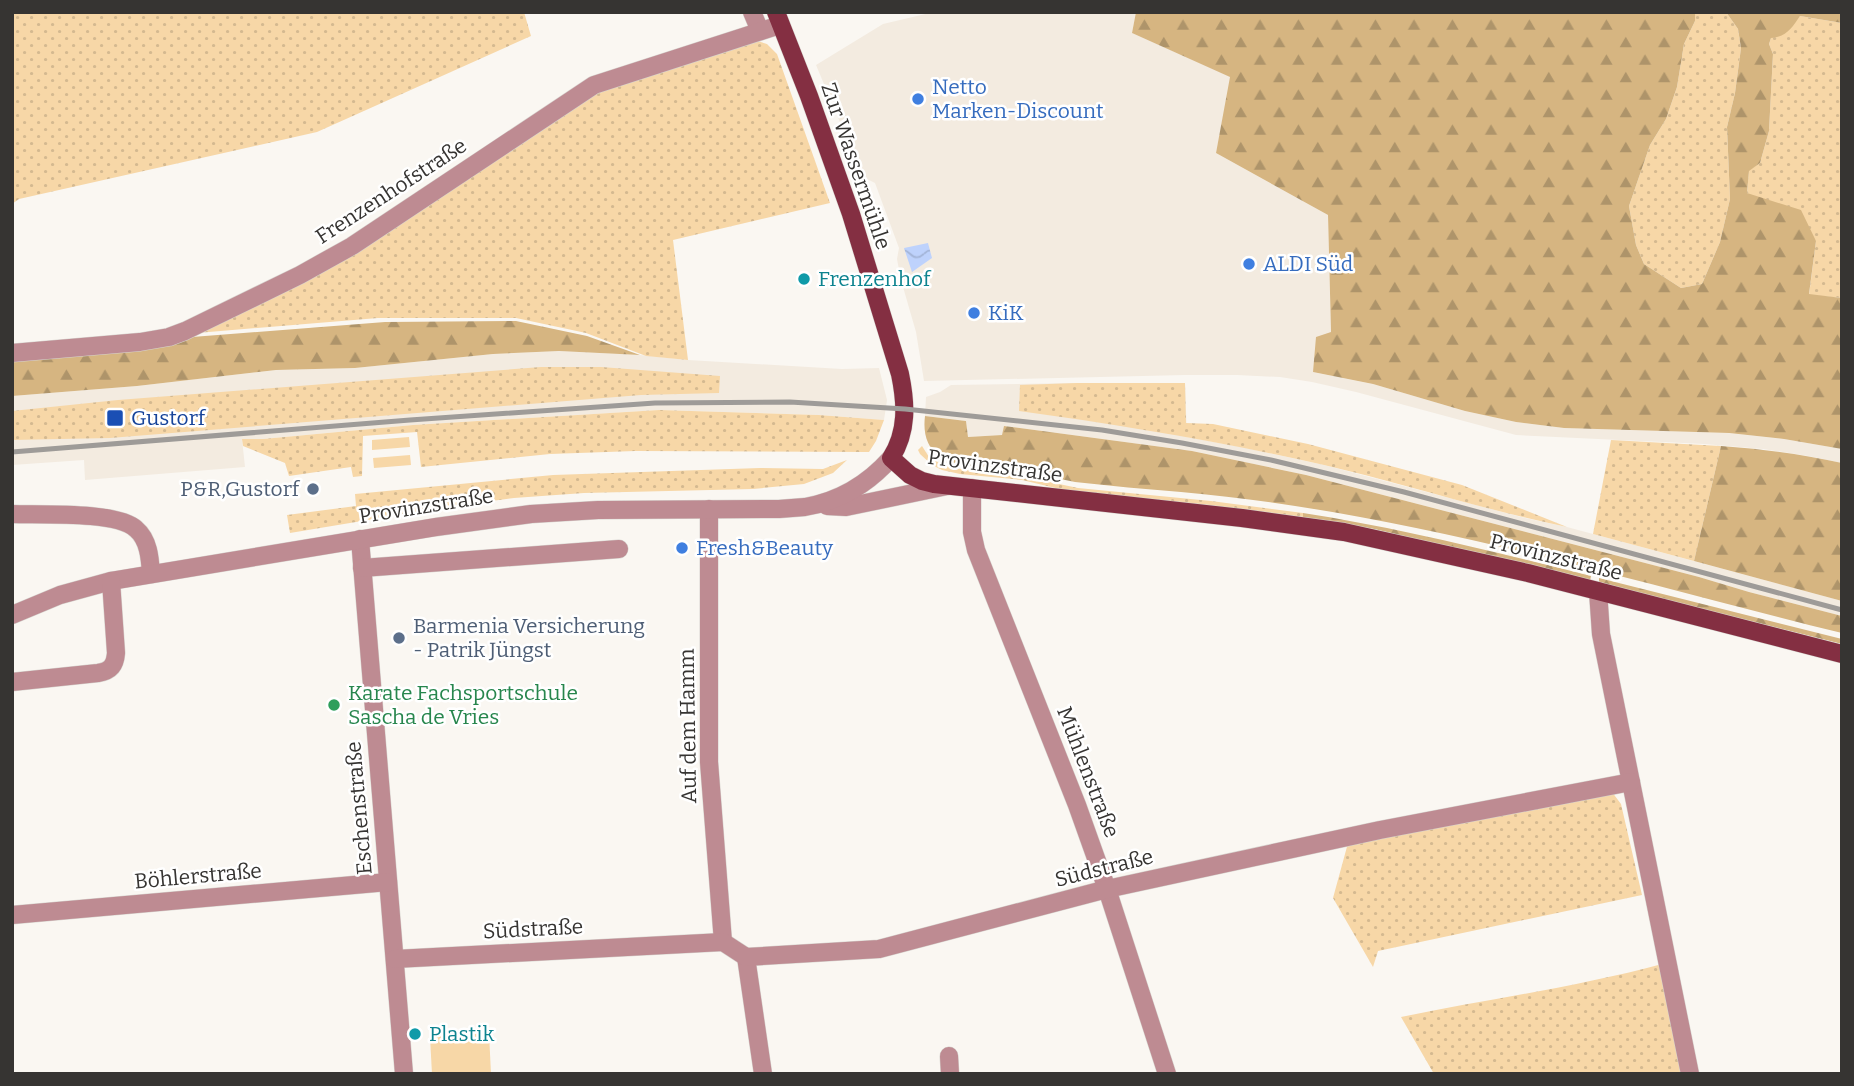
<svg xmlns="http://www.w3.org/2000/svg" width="1854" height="1086" font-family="Bitter,serif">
<defs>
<pattern id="grass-dots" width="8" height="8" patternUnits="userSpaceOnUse" patternTransform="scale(1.75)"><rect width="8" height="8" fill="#f7d7a7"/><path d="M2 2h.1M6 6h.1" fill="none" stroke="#d4b990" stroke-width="1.8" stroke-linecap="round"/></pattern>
<pattern id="forest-firs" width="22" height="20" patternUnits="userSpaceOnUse" patternTransform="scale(1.75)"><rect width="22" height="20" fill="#d6b581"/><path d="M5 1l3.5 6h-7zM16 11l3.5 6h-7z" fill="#ae946a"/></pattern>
<pattern id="water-waves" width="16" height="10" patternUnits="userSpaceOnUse" patternTransform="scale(1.75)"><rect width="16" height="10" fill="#bed2fc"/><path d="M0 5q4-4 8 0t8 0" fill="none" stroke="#a4b5d8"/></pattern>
</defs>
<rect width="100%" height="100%" fill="#faf7f2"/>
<g fill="#f3ebe0">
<path d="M934 12H1136L1132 33 1231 77 1216 153 1328 215 1331 333 1313 372 1373 384 1465 411 1516 422 1564 428 1728 433 1784 439 1842 449V463L1808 456 1763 449 1704 444 1516 435 1356 392 1312 382 1280 377 1237 375H1185L924 381 916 332 901 280 897 259 899 248 875 183 863 177 816 65 883 24Z"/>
<path d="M559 351 640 355 688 360 842 369 879 368 887 400 884 420 819 415 659 410 413 425 263 439H242L245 467 85 480 84 460 12 465V396L137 386 276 370 355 368 493 354Z"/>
<path d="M1077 383H1185L1187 437 1241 447 1324 465 1525 518 1567 527 1842 601V616L1749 592 1699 577 1306 475 1192 451 1005 426 1002 435 968 437 966 421 925 416 926 397 940 392 951 385Z"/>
</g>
<g fill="url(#grass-dots)">
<path d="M12 12H524L531 36 317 132 19 199 12 204Z"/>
<path d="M1695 12H1726L1738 29 1741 48 1735 93 1727 127 1730 199 1720 242 1702 284 1681 288 1644 264 1636 245 1629 206 1650 145 1666 119 1677 87 1684 44 1695 21Z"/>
<path d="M1800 16 1842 23V298L1809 295 1816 241 1747 193 1749 170 1760 163 1769 131 1773 54 1769 44 1771 38Z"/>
<path d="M751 39 767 44 777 54 830 203 673 240 688 360 646 356 586 333 516 318H378L197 333 603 86Z"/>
<path d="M541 367H601L720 376 719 393 641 395 110 438 12 440V411L118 400Z"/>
<path d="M1077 383H1185L1186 423 1213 424 1308 444 1462 485 1567 527C1485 510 1405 484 1324 465 1223 442 1121 425 1019 411L1020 385Z"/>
<path d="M659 410 819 415 884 420 876 441 869 452 635 451 550 454 421 467 417 432 363 436 362 476 353 477 351 467 289 476 285 463 243 446 242 439H263L413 425Z"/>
<path d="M1611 440 1721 446 1694 561 1593 534Z"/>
<path d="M922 446 929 457 941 464 953 468 1021 476 1078 488 1211 501 1303 513V517L1209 505 1068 491 1022 480 960 474 942 470 932 465 920 454 918 450Z"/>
<path d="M847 460 833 473 804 484 753 489 584 493 514 498 440 508 290 533 287 515 356 506 355 494 553 475 760 468 823 469Z"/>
<path d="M1612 792 1621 804 1642 895 1378 951 1373 967 1333 898 1348 843Z"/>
<path d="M1662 964 1686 1074H1434L1401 1017C1489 999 1577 987 1662 964Z"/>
</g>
<g fill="url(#forest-firs)">
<path d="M1136 12H1695V21L1684 44 1677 87 1666 119 1650 145 1629 206 1636 245 1644 264 1681 288 1702 284 1720 242 1730 199 1727 127 1735 93 1741 48 1738 29 1726 12H1842V23L1800 16C1792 28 1786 37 1771 38L1769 44 1773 54 1769 131 1760 163 1749 171 1747 193 1801 210 1816 241 1809 294 1842 298V449L1784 439 1729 433 1564 428 1516 422 1465 411 1373 384 1313 372 1316 337 1331 332 1328 215 1216 153 1230 77 1132 33Z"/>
<path d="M516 321 587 336 640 355 559 351 493 354 355 368 276 370 137 386 12 396V359L192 337 385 322Z"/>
<path d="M925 416 966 421 968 437 1002 435 1004 426 1192 451 1306 475 1699 577 1749 592 1842 616V633C1623 579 1406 512 1181 492 1146 489 1110 486 1075 482 1053 478 1031 471 1008 468 989 466 957 468 941 457 926 448 923 432 925 416Z"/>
<path d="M1721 446C1762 449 1802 454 1842 463V601L1694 561Z"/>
<path d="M1303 513C1400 528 1495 552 1591 576L1590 581 1374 529 1303 517Z"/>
<path d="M1599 578 1842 639V644L1599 583Z"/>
</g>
<g fill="#f7d7a7">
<path d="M409 437 410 447 372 450V440Z"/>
<path d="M410 455 411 465 374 468 373 458Z"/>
<path d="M489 1033 491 1074H432L430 1037Z"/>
</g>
<path fill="url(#water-waves)" d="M928 243 932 258 912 272 904 248Z"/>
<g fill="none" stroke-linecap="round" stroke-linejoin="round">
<g stroke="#d7d4cf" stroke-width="19">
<g id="minor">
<path d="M752 12 760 31"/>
<path d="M12 353 140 342 169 337 185 331 300 275 352 246 594 85 780 25"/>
<path d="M972 488V532L976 550 1077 805 1107 889 1167 1074"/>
<path d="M827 506 846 507 947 486"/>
<path d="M709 509V762L723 942"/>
<path d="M12 514C40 515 117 511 136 529 149 540 150 559 151 574"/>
<path d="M360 539 404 1074"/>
<path d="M362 568 619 549"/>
<path d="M1598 591 1601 634 1690 1074"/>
<path d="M12 615 60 595 111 581 436 527 531 514 598 510 779 509 805 507C840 501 867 485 891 458"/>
<path d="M12 682 98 673C111 671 115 665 116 653L111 581"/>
<path d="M12 915 388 882"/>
<path d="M746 957 763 1074"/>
<path d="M395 959 723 942 746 957 879 949 1107 889 1380 830 1631 782"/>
<path d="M949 1056 950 1074"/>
</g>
</g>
<g stroke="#d7d4cf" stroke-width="19">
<path id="major" d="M776 12 809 96 851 214 900 374C906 403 908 431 891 458L910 475 922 481 934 484 1242 518 1344 532 1528 573 1842 654"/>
</g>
<use href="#minor" stroke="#be8b92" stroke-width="18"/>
<use href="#major" stroke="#842f42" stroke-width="18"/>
<path stroke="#9e9b98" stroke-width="5" d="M12 452 410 420 655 403 790 402 905 409 1102 430 1182 443 1271 460 1404 492 1842 610"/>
</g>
<g fill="#3f7fe0" stroke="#fff" stroke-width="2.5">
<circle cx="918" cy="99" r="7"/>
<circle cx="1249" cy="264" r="7"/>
<circle cx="974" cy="313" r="7"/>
<circle cx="682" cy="548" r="7"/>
</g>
<g fill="#0f9aa8" stroke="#fff" stroke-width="2.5">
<circle cx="804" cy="279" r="7"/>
<circle cx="415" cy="1034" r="7"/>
</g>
<rect fill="#1a4fb4" stroke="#fff" stroke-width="2.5" x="106" y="409" width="18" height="18" rx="3.5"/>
<g fill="#5c6f8a" stroke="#fff" stroke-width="2.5">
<circle cx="313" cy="489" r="7"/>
<circle cx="399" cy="638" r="7"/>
</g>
<circle fill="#2e9e5b" stroke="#fff" stroke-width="2.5" cx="334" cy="705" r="7"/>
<g text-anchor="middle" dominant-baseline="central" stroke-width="5" stroke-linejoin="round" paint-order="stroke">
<g font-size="21" fill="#366cbe" stroke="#fff" text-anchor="start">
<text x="932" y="87">Netto<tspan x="932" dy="24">Marken-Discount</tspan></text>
<text x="1263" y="264">ALDI Süd</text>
<text x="988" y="313">KiK</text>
<text x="696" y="548">Fresh&amp;Beauty</text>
</g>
<g font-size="21" fill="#363432" stroke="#fff">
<text transform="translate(856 166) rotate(71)">Zur Wassermühle</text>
<text transform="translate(391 191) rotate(-33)">Frenzenhofstraße</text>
<text transform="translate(995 466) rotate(8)">Provinzstraße</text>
<text transform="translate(426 506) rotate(-9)">Provinzstraße</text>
<text transform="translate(1556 557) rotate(14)">Provinzstraße</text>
<text transform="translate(688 726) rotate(-91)">Auf dem Hamm</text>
<text transform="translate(1088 772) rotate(69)">Mühlenstraße</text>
<text transform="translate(359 808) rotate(-95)">Eschenstraße</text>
<text transform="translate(1104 868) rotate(-14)">Südstraße</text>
<text transform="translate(198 876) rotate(-5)">Böhlerstraße</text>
<text transform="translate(533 929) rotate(-3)">Südstraße</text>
</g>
<g font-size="21" fill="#0d838f" stroke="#fff" text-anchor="start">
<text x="818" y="279">Frenzenhof</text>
<text x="429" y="1034">Plastik</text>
</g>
<g font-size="21" fill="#164399" stroke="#fff" text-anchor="start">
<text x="131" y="418">Gustorf</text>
</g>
<g font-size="21" fill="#4e5e75" stroke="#fff" text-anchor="end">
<text x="299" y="489">P&amp;R,Gustorf</text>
<text x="413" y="626" text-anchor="start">Barmenia Versicherung<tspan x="413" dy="24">- Patrik Jüngst</tspan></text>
</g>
<g font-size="21" fill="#27864d" stroke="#fff" text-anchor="start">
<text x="348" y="693">Karate Fachsportschule<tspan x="348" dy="24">Sascha de Vries</tspan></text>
</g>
</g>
<rect width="1854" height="1086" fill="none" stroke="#363432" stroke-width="28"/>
</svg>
